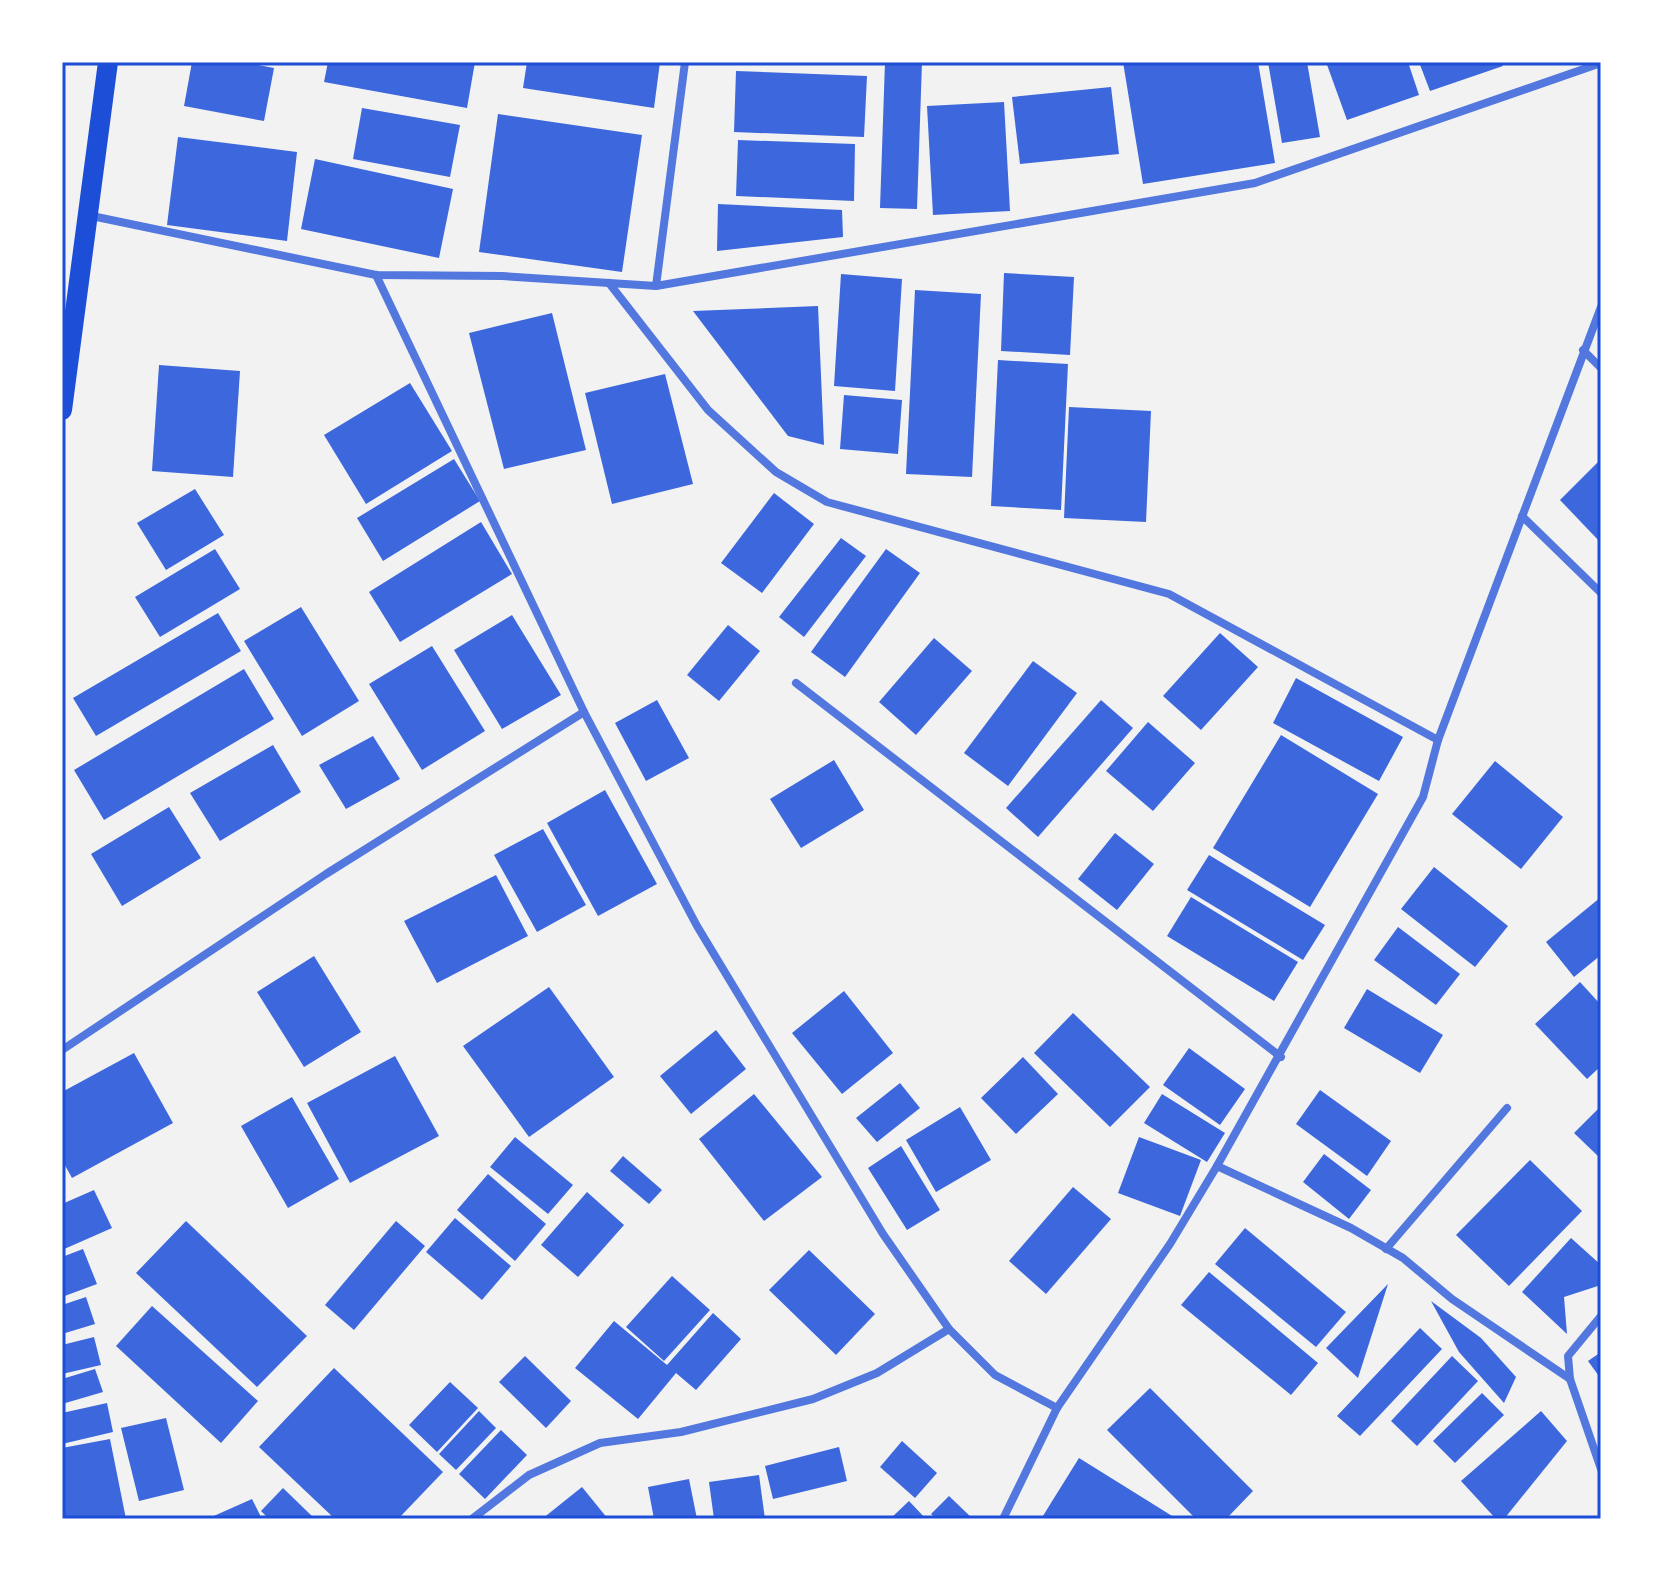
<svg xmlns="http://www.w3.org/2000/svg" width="1663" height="1581" font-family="Raleway,sans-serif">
<rect width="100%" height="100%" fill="#f2f2f2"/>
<g fill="#3d67dc">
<path d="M192 62H243L274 68 264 121 184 106Z"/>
<path d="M328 62H475L467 108 324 82Z"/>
<path d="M527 62H660L654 108 523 88Z"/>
<path d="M885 62H922L917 209 880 208Z"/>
<path d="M1123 62H1258L1275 163 1143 184Z"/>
<path d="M1268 62H1307L1320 137 1282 143Z"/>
<path d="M1326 62H1408L1419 95 1347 120Z"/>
<path d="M1419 62H1501L1503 66 1430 91Z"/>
<path d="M736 71 867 76 864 137 734 132Z"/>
<path d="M1111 87 1119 154 1020 164 1012 97Z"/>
<path d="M1004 102 1010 211 933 215 927 106Z"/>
<path d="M362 108 460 125 450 177 353 159Z"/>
<path d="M498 114 642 135 622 272 479 252Z"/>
<path d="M178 137 297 152 287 241 167 225Z"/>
<path d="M738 140 855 144 854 201 736 196Z"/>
<path d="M315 159 453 189 439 258 301 229Z"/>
<path d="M718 204 842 210 843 237 717 251Z"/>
<path d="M1004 273 1074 277 1070 355 1001 351Z"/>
<path d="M841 274 902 279 895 391 834 386Z"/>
<path d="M915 290 981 294 972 477 906 474Z"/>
<path d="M818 306 824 445 788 436 693 311Z"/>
<path d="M552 313 586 450 504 469 469 333Z"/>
<path d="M998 360 1068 364 1061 510 991 506Z"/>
<path d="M159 365 240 371 233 477 152 471Z"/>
<path d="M665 374 693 484 612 504 585 393Z"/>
<path d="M410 383 452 451 366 504 324 435Z"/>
<path d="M844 395 902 400 898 454 840 449Z"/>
<path d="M1069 407 1151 411 1146 522 1064 518Z"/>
<path d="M454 459 480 501 383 561 357 518Z"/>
<path d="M1601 459V543L1560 500Z"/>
<path d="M195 489 224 535 166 570 137 523Z"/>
<path d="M774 493 814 524 762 593 721 563Z"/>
<path d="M481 522 512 574 400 642 369 592Z"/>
<path d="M841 538 866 556 804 637 779 617Z"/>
<path d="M215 549 240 589 160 637 135 597Z"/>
<path d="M886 549 920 573 845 677 811 652Z"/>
<path d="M301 607 359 701 302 736 244 641Z"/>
<path d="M218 613 241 651 96 736 73 698Z"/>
<path d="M512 615 561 695 502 729 454 650Z"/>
<path d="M728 625 760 651 719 701 687 675Z"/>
<path d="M1220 633 1258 667 1201 730 1163 696Z"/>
<path d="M934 638 972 671 916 735 879 702Z"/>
<path d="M432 646 485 731 422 770 369 684Z"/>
<path d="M1033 661 1077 693 1008 786 964 753Z"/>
<path d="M244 669 274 719 104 820 74 770Z"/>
<path d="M1296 678 1403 737 1379 781 1273 723Z"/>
<path d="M657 700 689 758 646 781 615 723Z"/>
<path d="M1101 700 1133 728 1038 837 1006 808Z"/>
<path d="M1148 722 1195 763 1153 811 1106 771Z"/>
<path d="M1281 735 1378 794 1310 907 1213 848Z"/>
<path d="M373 736 400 779 346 809 319 765Z"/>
<path d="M273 745 301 792 220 841 190 793Z"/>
<path d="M834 760 864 810 801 848 770 799Z"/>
<path d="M1495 761 1563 817 1521 869 1452 814Z"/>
<path d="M605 790 657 884 598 916 547 823Z"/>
<path d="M169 807 201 858 122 906 91 854Z"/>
<path d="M543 829 586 905 537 932 494 855Z"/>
<path d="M1115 833 1154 864 1117 910 1078 879Z"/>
<path d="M1209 855 1325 925 1303 960 1187 890Z"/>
<path d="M1434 867 1508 926 1475 967 1401 909Z"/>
<path d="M496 875 528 936 437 983 404 921Z"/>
<path d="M1191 897 1298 962 1274 1001 1167 936Z"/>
<path d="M1601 897V955L1574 977 1546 942Z"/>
<path d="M1398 927 1460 974 1436 1005 1374 960Z"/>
<path d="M314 956 361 1032 304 1067 257 992Z"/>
<path d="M1580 982 1601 1005V1066L1587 1079 1535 1024Z"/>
<path d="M549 987 614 1077 529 1137 463 1046Z"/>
<path d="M1367 989 1443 1035 1420 1073 1344 1028Z"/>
<path d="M844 991 893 1053 842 1094 792 1033Z"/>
<path d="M1073 1013 1150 1087 1110 1127 1034 1053Z"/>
<path d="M716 1030 746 1069 691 1114 660 1076Z"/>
<path d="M1189 1048 1245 1089 1220 1125 1163 1085Z"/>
<path d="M134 1053 173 1123 72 1178 62 1160V1092Z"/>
<path d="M395 1056 439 1136 350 1183 307 1103Z"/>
<path d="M1023 1057 1058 1094 1016 1134 981 1098Z"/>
<path d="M900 1083 920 1108 877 1142 856 1118Z"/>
<path d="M1320 1090 1391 1141 1367 1176 1296 1124Z"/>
<path d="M754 1094 822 1177 764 1221 699 1139Z"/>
<path d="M1162 1094 1225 1133 1207 1162 1144 1123Z"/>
<path d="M292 1097 339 1179 288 1208 241 1126Z"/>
<path d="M1601 1106V1159L1574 1133Z"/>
<path d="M960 1107 991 1160 936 1192 906 1140Z"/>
<path d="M515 1137 573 1185 548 1214 490 1167Z"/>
<path d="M1139 1137 1201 1160 1180 1216 1118 1193Z"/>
<path d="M901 1146 940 1210 907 1230 868 1168Z"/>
<path d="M1324 1154 1371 1190 1349 1219 1303 1182Z"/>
<path d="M623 1156 662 1190 649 1204 610 1171Z"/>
<path d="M1530 1160 1582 1211 1509 1286 1456 1235Z"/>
<path d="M488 1174 546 1224 515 1261 457 1210Z"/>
<path d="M1073 1187 1111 1219 1046 1294 1009 1261Z"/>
<path d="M94 1190 112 1228 62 1250V1204Z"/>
<path d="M587 1192 624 1225 578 1277 541 1245Z"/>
<path d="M455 1218 511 1266 482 1300 426 1252Z"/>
<path d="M186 1221 307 1336 257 1387 136 1273Z"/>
<path d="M396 1221 425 1246 354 1330 325 1305Z"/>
<path d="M1245 1228 1346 1312 1316 1347 1215 1264Z"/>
<path d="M1571 1238 1601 1265V1285L1564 1297 1567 1334 1522 1292Z"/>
<path d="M83 1249 97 1284 62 1297V1257Z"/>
<path d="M809 1250 875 1314 836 1355 769 1290Z"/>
<path d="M1209 1272 1318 1363 1291 1395 1181 1305Z"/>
<path d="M672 1276 710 1310 664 1361 626 1327Z"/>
<path d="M1388 1284 1358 1378 1326 1348Z"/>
<path d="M86 1297 95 1324 62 1334V1305Z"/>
<path d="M1431 1301 1481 1338 1516 1377 1504 1403 1459 1352Z"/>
<path d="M152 1306 258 1401 221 1443 116 1346Z"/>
<path d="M713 1313 741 1339 696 1390 676 1373 638 1419 575 1368 614 1321 667 1365Z"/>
<path d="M1420 1328 1442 1349 1360 1436 1337 1416Z"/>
<path d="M94 1337 101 1365 62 1374V1345Z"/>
<path d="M1601 1352V1379L1588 1361Z"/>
<path d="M525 1356 571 1401 546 1428 499 1382Z"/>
<path d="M1452 1356 1478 1381 1417 1446 1391 1421Z"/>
<path d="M334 1368 443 1472 398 1519H335L259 1447Z"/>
<path d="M95 1369 103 1392 62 1404V1379Z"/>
<path d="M450 1382 478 1408 437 1452 409 1425Z"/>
<path d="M1150 1388 1253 1491 1226 1519H1196L1107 1430Z"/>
<path d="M1482 1393 1504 1415 1455 1463 1433 1441Z"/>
<path d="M107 1403 113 1432 62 1444V1413Z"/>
<path d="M479 1411 496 1428 456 1470 439 1454Z"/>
<path d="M1541 1411 1567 1441 1504 1519H1496L1461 1481Z"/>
<path d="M166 1418 184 1490 139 1501 121 1428Z"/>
<path d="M501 1430 527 1455 485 1499 459 1474Z"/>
<path d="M110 1439 126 1519H62V1448Z"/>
<path d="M902 1441 937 1473 915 1498 880 1467Z"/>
<path d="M839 1447 847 1481 773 1499 765 1466Z"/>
<path d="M1079 1458 1177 1519H1041Z"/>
<path d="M759 1475 765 1519H714L709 1482Z"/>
<path d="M689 1479 697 1519H654L648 1487Z"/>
<path d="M582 1487 608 1519H542Z"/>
<path d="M283 1488 315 1519H269L261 1511Z"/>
<path d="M949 1496 973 1519H936L931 1514Z"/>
<path d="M252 1499 262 1519H207Z"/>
<path d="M909 1501 926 1519H890Z"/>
</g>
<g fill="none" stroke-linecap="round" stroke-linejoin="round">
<g stroke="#5277de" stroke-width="8">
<path d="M87 215 376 275 502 276 656 286 1255 183 1601 63"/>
<path d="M376 275 584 712 697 926 883 1234 949 1329"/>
<path d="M609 283 708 410 776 472 827 502 1169 594 1438 740"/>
<path d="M656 286 685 62"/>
<path d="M1583 350 1601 368"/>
<path d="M1522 516 1601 593"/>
<path d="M796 683 1281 1057"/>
<path d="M62 1050 326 874 584 712"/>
<path d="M1217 1166 1351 1228 1403 1258 1452 1299 1570 1379"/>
<path d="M1386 1249 1507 1108"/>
<path d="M1601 1316 1568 1356 1570 1379 1601 1469"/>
<path d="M472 1519 529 1475 600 1443 681 1432 813 1399 877 1373 949 1329 995 1375 1057 1408"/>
<path d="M1003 1519 1057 1408 1170 1244 1217 1166 1423 797 1438 740 1601 307"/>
</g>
<path stroke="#1d4ed8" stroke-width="20" d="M62 410 108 62"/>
</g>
<rect width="1663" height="1581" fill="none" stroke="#ffffff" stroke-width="128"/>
<rect x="64" y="64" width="1535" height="1453" fill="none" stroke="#1d4ed8" stroke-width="3"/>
</svg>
